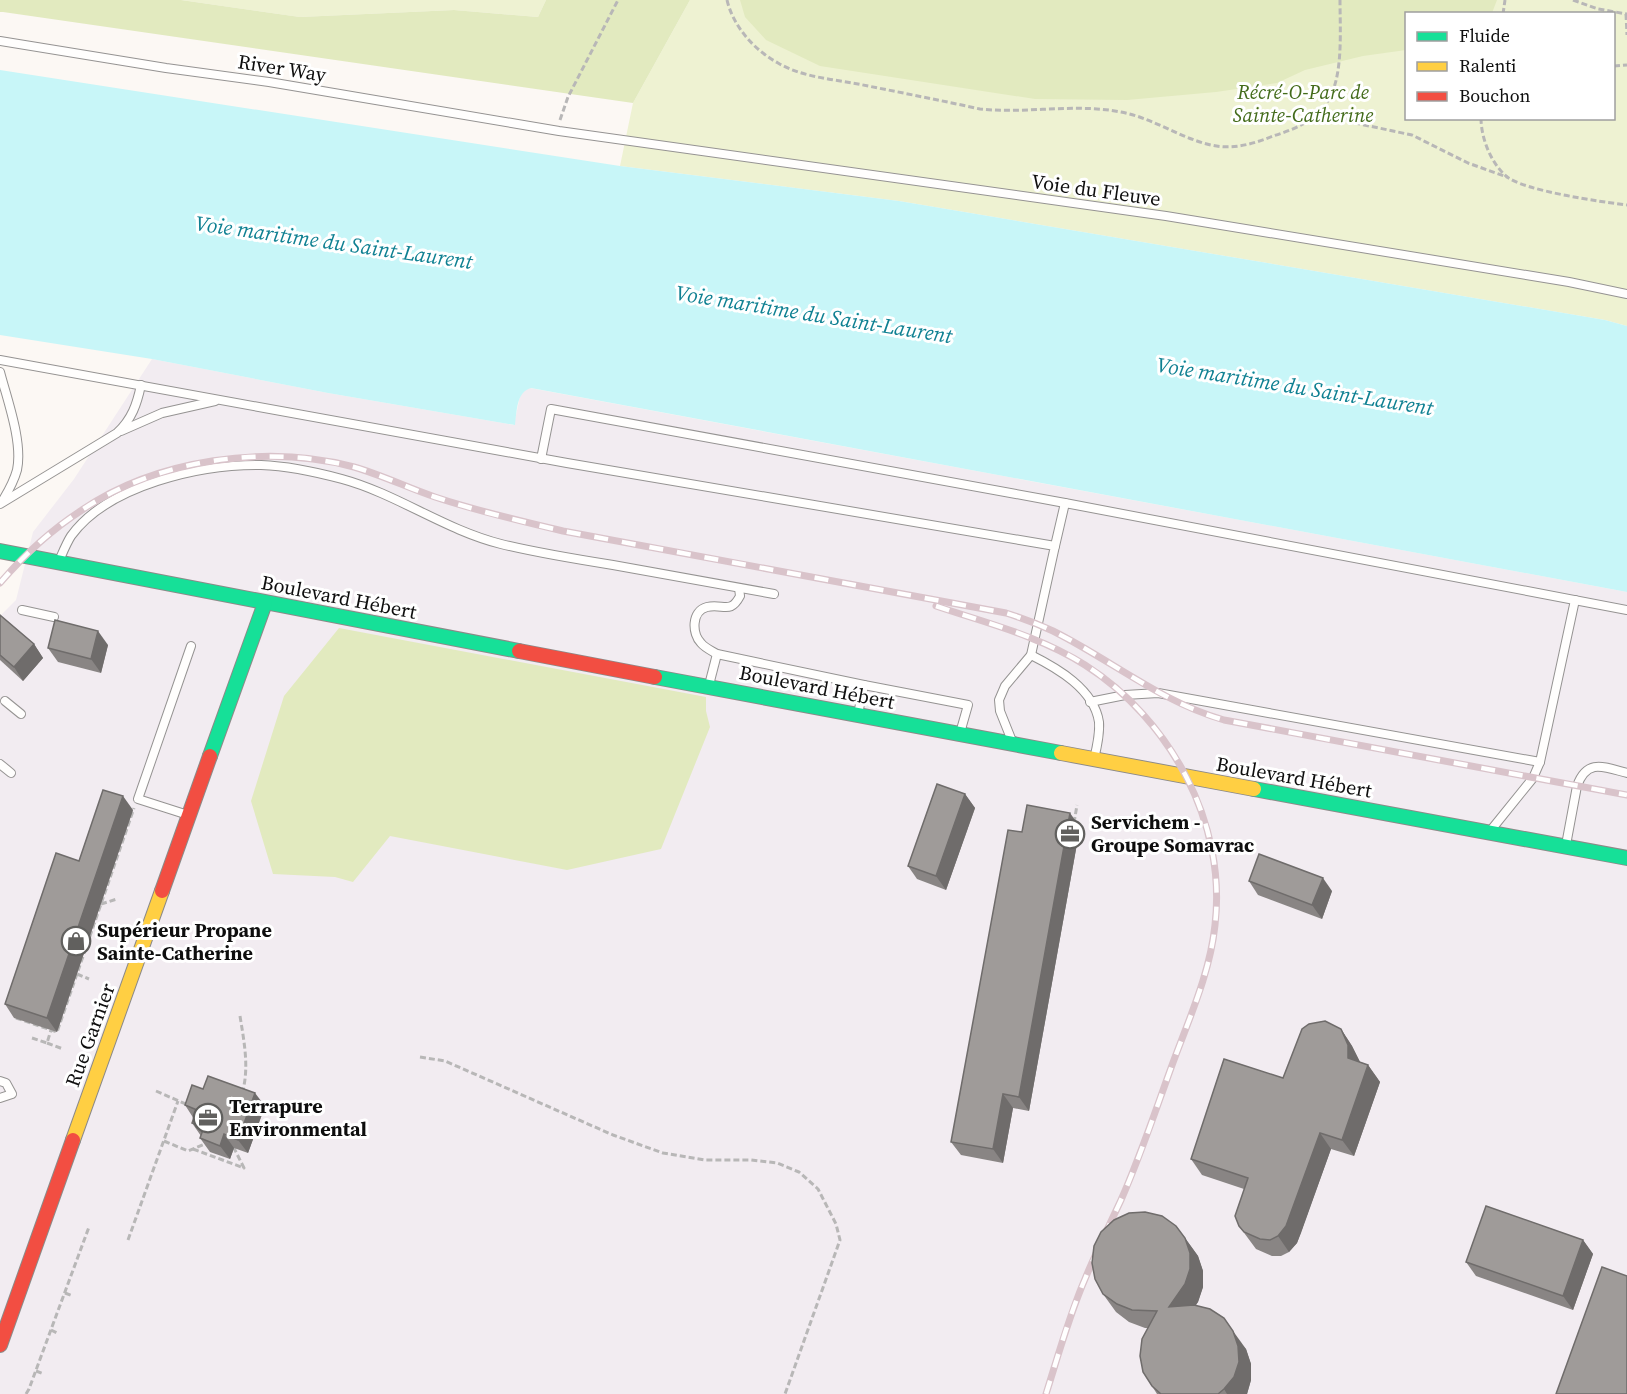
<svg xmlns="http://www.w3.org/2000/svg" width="1627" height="1394" font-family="'Source Serif 4',serif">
<rect width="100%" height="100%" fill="#fcf8f4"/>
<path fill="#f2ecf1" d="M152 359 328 393 514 425 520 396 525 390 530 388 1627 592V1394H0V616L16 600 33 532 74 479Z"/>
<g fill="#eef2d2" fill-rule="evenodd">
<path d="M181 0H546L538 17 454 10 300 17Z"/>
<path d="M690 0H1627V326L1605 320 899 201 620 166 633 103ZM1406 14H1614V118H1406Z"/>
</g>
<g fill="#e2eabf">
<path d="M0 0H181L300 17 454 10 538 17 546 0H690L633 103 3 12H0Z"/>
<path d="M740 0H1497L1492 13 1406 14V50L1363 56 1305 70 1277 83 1216 92 1127 100 1035 99 820 66 766 40 745 17Z"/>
<path d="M339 628 706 697V711L710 727 661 849 567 870 390 836 353 882 335 877 273 874 251 801 284 696Z"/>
</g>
<path fill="#c8f6f8" d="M0 70 620 166 899 201 1605 320 1627 326V592L531 388C516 392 517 412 515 425L328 393 152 359 0 335Z"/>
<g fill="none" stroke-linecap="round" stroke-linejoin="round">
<g stroke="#959392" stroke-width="10">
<g id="lane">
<path d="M0 41 166 68 269 82 559 131 1166 216 1569 282 1627 294"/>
<path d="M0 360 567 463 1055 546 1031 655 1005 686 999 700 1000 711 1012 741"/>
<path d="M0 372C7 399 23 442 17 470 14 481 9 490 3 500"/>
<path d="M121 431 162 413 215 401"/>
<path d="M541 459 551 409 1065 503 1627 610"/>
<path d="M0 504 117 433C132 419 137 404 141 385"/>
<path d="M1055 546 1065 503"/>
<path d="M59 561C63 552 66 544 71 536 108 485 201 464 261 465 287 466 316 472 342 479 397 494 445 530 501 544 538 553 575 559 613 565 666 575 720 584 774 594"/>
<path d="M739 588 740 596C730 615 723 603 707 607 691 611 692 634 701 643 705 648 712 651 717 654L864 685 858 714"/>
<path d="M22 610 54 617"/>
<path d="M1031 655C1057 668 1094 689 1099 722 1100 734 1097 747 1094 759"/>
<path d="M709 685 717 654"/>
<path d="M864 685 968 705 960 733"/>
<path d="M5 701 21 714"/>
<path d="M1090 702 1125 695 1158 693 1540 762"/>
<path d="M0 764 11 773"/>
<path d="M188 815 138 799 191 646"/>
<path d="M1491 830 1533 778 1540 762 1575 600"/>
<path d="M1566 845 1577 786C1587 758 1604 767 1627 773"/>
<path d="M0 1081 6 1083 12 1094 0 1098"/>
</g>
</g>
<g stroke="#8c8a88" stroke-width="16">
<g id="fast">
<path d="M0 551 519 651"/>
<path d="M655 677 1061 753"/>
<path d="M210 756 265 603"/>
<path d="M1254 789 1627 858"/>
</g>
</g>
<g stroke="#8c8a88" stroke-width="16">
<g id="slow">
<path d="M1061 753 1254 789"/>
<path d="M73 1140 162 891"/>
</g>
</g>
<g stroke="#8c8a88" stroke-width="16">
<g id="jam">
<path d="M519 651 655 677"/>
<path d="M162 891 210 756"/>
<path d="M0 1345 73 1140"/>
</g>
</g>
<g stroke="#b8b7b7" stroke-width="3" stroke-dasharray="6 3" stroke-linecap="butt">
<path d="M727 0C733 26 754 50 778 63 802 77 831 79 858 84 898 92 939 100 980 109 1027 114 1074 103 1121 112 1153 118 1180 138 1211 145 1233 150 1253 144 1273 136 1283 133 1294 129 1303 124 1314 118 1326 107 1331 95 1343 70 1340 28 1340 0"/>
<path d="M1573 0 1598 9 1627 14"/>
<path d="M1503 14 1505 0"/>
<path d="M1626 14 1627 35"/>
<path d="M1614 66 1627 65"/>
<path d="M1321 109 1355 123 1412 135 1468 163 1507 177"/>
<path d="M1481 118C1481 138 1491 163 1506 176 1523 191 1603 202 1627 205"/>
<path d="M560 120 568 97 618 0"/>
<path d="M1074 823 1077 805"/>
<path d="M101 904 117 899"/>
<path d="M77 974 89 979"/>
<path d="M240 1016C244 1041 249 1066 243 1090"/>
<path d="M16 1018 57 1032 134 808"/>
<path d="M32 1038 47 1043 51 1030"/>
<path d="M47 1043 63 1049"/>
<path d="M420 1057 445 1061 613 1135 663 1153 705 1160H751L777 1163 799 1172 818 1189 836 1224 840 1240 785 1394"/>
<path d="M156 1091 188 1105"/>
<path d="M164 1141 188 1151 207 1143"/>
<path d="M193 1149 244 1168 234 1148"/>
<path d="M128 1240 178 1101"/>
<path d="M65 1293 73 1296"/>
<path d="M51 1330 59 1334"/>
<path d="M36 1371 44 1374"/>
<path d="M26 1394 29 1389 89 1227"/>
</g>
<use href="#lane" stroke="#fffefd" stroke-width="8"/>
<use href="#fast" stroke="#16e098" stroke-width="14"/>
<use href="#slow" stroke="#ffcf43" stroke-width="14"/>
<use href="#jam" stroke="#f24e42" stroke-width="14"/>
<g stroke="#d9c3ca" stroke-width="7">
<g id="rail">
<path d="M0 583C24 555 51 530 82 510 157 459 267 444 354 467 382 475 408 488 435 497 477 511 520 521 563 531L1006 613C1022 618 1038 624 1053 631 1111 660 1161 702 1224 720L1627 795"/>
<path d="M936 606C986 623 1040 636 1085 665 1170 719 1227 823 1215 925 1210 974 1188 1021 1171 1068 1155 1112 1140 1157 1121 1200 1109 1226 1096 1252 1085 1279 1069 1316 1058 1356 1046 1394"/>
</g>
</g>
<use href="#rail" stroke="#fff" stroke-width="4.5" stroke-dasharray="14" stroke-linecap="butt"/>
</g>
<g fill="#898584">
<path d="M0 615 34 644 43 658 23 681 0 660Z"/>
<path d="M108 645 101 673 58 662 48 648Z"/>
<path d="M965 794 975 808 946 890 917 879 908 866Z"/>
<path d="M133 810 57 1032 14 1018 5 1004 79 861Z"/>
<path d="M1080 827 1029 1111 1013 1108 1003 1163 961 1155 951 1142 1022 832Z"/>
<path d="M1249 881 1332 891 1322 919 1258 895Z"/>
<path d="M1341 1029 1352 1046 1360 1062 1368 1065 1380 1082 1354 1156 1331 1149 1297 1243 1289 1252 1281 1256H1272L1256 1249 1239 1226 1244 1189 1202 1175 1191 1159Z"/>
<path d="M203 1089 265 1106 248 1153 234 1148 230 1159 210 1152 200 1138 201 1136 192 1123 194 1119 185 1105Z"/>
<path d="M1185 1238 1198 1256 1203 1271V1287L1198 1302 1196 1305 1246 1349 1251 1364V1380L1247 1394H1157L1152 1386 1148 1328H1145L1129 1322 1116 1312 1103 1294Z"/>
<path d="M1583 1240 1593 1254 1573 1310 1476 1276 1466 1262Z"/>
</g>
<g fill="#6f6c6b">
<path d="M98 631 108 645 101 673 91 659Z"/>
<path d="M34 644 43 658 23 681 14 667Z"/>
<path d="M965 794 975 808 946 890 936 876Z"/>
<path d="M123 796 133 810 57 1032 47 1018Z"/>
<path d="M1070 813 1080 827 1029 1111 1019 1097Z"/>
<path d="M1323 878 1332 891 1322 919 1312 905Z"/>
<path d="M1341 1029 1352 1046 1360 1062 1348 1058Z"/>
<path d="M1368 1065 1380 1082 1354 1156 1342 1140Z"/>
<path d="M255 1093 265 1106 248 1153 238 1140Z"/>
<path d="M1003 1094 1013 1108 1003 1163 993 1149Z"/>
<path d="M1320 1133 1331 1149 1301 1233 1297 1243 1289 1252 1278 1236Z"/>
<path d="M224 1134 234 1148 230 1159 220 1146Z"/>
<path d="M1185 1238 1198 1256 1203 1271V1287L1198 1302 1181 1325 1169 1307Z"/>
<path d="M1583 1240 1593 1254 1573 1310 1563 1296Z"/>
<path d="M1233 1331 1246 1349 1251 1364V1380L1247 1394H1227L1224 1389Z"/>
</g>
<g fill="#9f9b99" stroke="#6f6c6b" stroke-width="1.5">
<path d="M0 615 34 644 14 667 0 655Z"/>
<path d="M55 620 98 631 91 659 48 648Z"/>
<path d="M937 784 965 794 936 876 908 866Z"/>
<path d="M103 790 123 796 47 1018 5 1004 56 853 79 861Z"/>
<path d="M1027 805 1070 813 1019 1097 1003 1094 993 1149 951 1142 1008 830 1022 832Z"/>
<path d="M1259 854 1323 878 1312 905 1249 881Z"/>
<path d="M1325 1021 1341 1029 1348 1045V1058L1368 1065 1342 1140 1320 1133 1286 1226 1278 1236 1270 1240 1260 1239 1244 1232 1239 1226 1235 1216 1248 1178 1191 1159 1224 1059 1283 1078 1302 1029 1309 1024Z"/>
<path d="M208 1076 255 1093 238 1140 224 1134 220 1146 200 1138 204 1127 192 1123 197 1110 185 1105 192 1085 203 1089Z"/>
<path d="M1486 1206 1583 1240 1563 1296 1466 1262Z"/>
<path d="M1145 1212 1162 1216 1176 1226 1185 1238 1190 1253V1269L1185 1284 1169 1307 1194 1305 1210 1309 1224 1318 1233 1331 1238 1346 1239 1362 1234 1377 1224 1389 1218 1394H1161L1152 1386 1143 1372 1140 1356 1142 1339 1157 1311 1132 1310 1117 1304 1103 1294 1095 1279 1092 1263 1094 1246 1101 1232 1114 1220 1129 1213Z"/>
<path d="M1602 1267 1627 1276V1394H1556Z"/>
</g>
<defs>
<g id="office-ring" transform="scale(1.5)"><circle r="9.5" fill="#fff" stroke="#61605e" stroke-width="1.5"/><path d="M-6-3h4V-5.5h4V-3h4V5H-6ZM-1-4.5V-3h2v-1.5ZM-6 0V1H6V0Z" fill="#61605e"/></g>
<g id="shop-ring" transform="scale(1.5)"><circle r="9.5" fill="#fff" stroke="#61605e" stroke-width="1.5"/><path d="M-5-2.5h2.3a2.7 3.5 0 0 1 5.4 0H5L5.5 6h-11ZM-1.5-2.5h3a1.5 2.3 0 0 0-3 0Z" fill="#61605e"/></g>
</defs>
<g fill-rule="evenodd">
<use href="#office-ring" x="1070" y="834"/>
<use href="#shop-ring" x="76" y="941"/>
<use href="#office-ring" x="208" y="1118"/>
</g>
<g text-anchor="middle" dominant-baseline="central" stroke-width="6" stroke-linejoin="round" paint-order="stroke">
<g font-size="20" fill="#0e0e0e" stroke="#fff">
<text transform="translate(282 68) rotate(9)">River Way</text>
<text transform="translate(1096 190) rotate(8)">Voie du Fleuve</text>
<text transform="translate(339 597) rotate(11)">Boulevard Hébert</text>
<text transform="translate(817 687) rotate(11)">Boulevard Hébert</text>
<text transform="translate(1294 777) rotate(10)">Boulevard Hébert</text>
<text transform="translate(90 1035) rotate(-70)">Rue Garnier</text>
</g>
<g font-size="20" font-style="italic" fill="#436b1a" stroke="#fff">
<text x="1303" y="92">Récré-O-Parc de<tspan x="1303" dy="23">Sainte-Catherine</tspan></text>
</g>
<g font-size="20" font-weight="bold" fill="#0e0e0e" stroke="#fff" text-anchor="start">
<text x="1091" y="822">Servichem -<tspan x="1091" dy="23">Groupe Somavrac</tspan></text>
<text x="97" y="930">Supérieur Propane<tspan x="97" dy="23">Sainte-Catherine</tspan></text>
<text x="229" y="1106">Terrapure<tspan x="229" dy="23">Environmental</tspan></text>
</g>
<g font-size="21" font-style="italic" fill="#0f8092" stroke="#fff">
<text transform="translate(334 242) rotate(8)">Voie maritime du Saint-Laurent</text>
<text transform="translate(814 314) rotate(9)">Voie maritime du Saint-Laurent</text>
<text transform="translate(1295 386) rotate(9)">Voie maritime du Saint-Laurent</text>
</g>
</g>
<rect x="1405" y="12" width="210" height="108" fill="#ffffff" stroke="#9f9f9f" stroke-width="1.5"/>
<rect x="1417" y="32" width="30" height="9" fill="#16e098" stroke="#9f9f9f" stroke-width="1.5"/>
<text x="1459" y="42" font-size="18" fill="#0e0e0e">Fluide</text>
<rect x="1417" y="62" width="30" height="9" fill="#ffcf43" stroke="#9f9f9f" stroke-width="1.5"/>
<text x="1459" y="72" font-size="18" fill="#0e0e0e">Ralenti</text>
<rect x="1417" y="92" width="30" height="9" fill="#f24e42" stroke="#9f9f9f" stroke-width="1.5"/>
<text x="1459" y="102" font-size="18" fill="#0e0e0e">Bouchon</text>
</svg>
